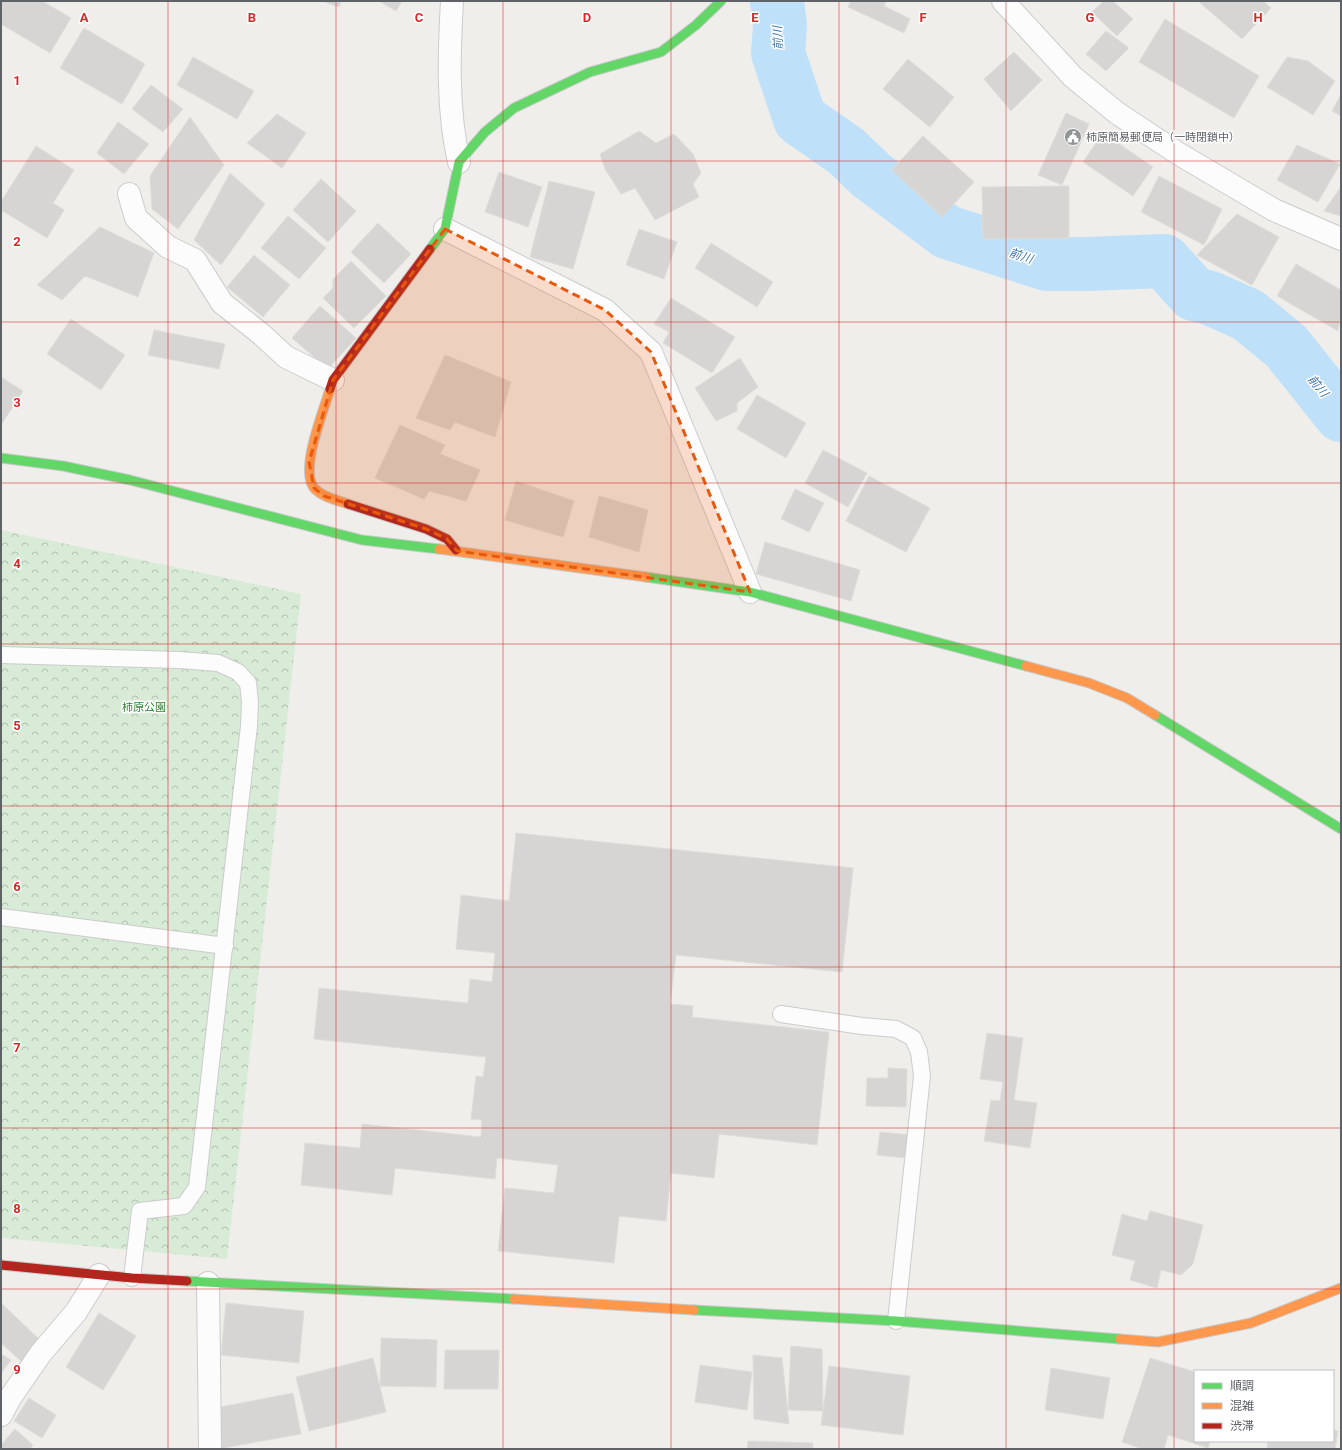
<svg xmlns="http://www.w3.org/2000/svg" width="1342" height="1450" font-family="Roboto,'Noto Sans JP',sans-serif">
<defs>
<pattern id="park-crowns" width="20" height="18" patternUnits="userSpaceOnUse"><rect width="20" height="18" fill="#d8ebd6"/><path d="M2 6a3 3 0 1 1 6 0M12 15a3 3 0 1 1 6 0" fill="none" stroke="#b2c2b1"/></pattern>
</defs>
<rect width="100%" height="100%" fill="#efeeea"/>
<path fill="url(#park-crowns)" d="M1 530 301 594 227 1259 1 1238Z"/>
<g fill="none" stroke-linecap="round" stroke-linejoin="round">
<path stroke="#bfe0f9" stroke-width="54" d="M777 1 780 26 778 53 800 119 846 151 871 175 947 232 1047 264H1087L1164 261 1194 294 1210 298 1248 315 1286 346 1341 415"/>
</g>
<g fill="#d6d5d3" stroke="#deddd9">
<path d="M1 1H42L71 18 50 53 1 24Z"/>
<path d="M322 1H341L339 7Z"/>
<path d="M379 1H402L396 11Z"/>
<path d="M851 1H886L884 6 910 19 904 33 848 7Z"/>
<path d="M1104 1H1113L1133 19 1117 36 1092 12Z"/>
<path d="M1201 1H1263L1271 8 1242 39 1199 2Z"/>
<path d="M1165 19 1259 76 1234 118 1139 62Z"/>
<path d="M84 28 145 64 122 104 60 68Z"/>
<path d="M1106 31 1129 48 1106 71 1086 54Z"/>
<path d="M1014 52 1042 80 1011 111 984 79Z"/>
<path d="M193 57 254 91 237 119 177 85Z"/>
<path d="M1287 57 1308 61 1335 81 1313 115 1267 87Z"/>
<path d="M908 59 954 97 930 127 883 89Z"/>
<path d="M151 85 183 109 163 132 132 109Z"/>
<path d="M1341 94V116L1332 111Z"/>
<path d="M1066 113 1089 124 1062 185 1038 175Z"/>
<path d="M277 114 306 133 282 168 247 143Z"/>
<path d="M190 117 224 165 178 229 152 209 150 176Z"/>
<path d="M118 122 149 144 124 174 97 153Z"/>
<path d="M639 131 656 143 674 134 693 154 701 173 693 184 699 197 655 220 635 188 621 194 605 169 600 154Z"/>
<path d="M1103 133 1153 167 1133 196 1083 162Z"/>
<path d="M923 136 974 182 942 217 892 170Z"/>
<path d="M1297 145 1340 164 1318 202 1277 180Z"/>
<path d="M36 146 74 170 53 203 64 210 47 238 1 210V202Z"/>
<path d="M499 172 542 187 528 227 485 212Z"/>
<path d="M230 173 265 204 221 265 194 240Z"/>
<path d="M1159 176 1222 209 1204 245 1141 212Z"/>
<path d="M321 179 356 211 328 242 293 210Z"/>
<path d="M549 181 595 192 573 269 530 257Z"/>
<path d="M1069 186V238L983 239 982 187Z"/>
<path d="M1341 187V216L1324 211Z"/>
<path d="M1237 214 1279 237 1252 285 1197 255Z"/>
<path d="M288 216 326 248 299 279 261 248Z"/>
<path d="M378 223 411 254 384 283 351 252Z"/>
<path d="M100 227 154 253 138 297 85 276 62 300 37 285Z"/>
<path d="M639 229 677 242 664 279 626 265Z"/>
<path d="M711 243 773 282 757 307 695 268Z"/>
<path d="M254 255 290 285 263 317 227 287Z"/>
<path d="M351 261 386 296 354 328 323 298 333 288V279Z"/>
<path d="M1296 264 1341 290V313L1338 331 1277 296Z"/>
<path d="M671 298 735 337 712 373 663 343 669 332 654 324Z"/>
<path d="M320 306 356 338 328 369 292 338Z"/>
<path d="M71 319 125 355 101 390 47 354Z"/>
<path d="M154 330 225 344 219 369 148 355Z"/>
<path d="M445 355 511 382 495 437 455 422 450 430 416 418Z"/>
<path d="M740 358 758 387 737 403V411L716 421 695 388Z"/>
<path d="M1 377 23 391 1 425Z"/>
<path d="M757 395 806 423 786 458 737 429Z"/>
<path d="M400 425 445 445 440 454 480 470 466 501 429 491 424 499 375 478Z"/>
<path d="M823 450 867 473 848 507 805 483Z"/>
<path d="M869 476 930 508 906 552 846 521Z"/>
<path d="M516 481 574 501 563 537 505 520Z"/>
<path d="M795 489 824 503 809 532 781 519Z"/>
<path d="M599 496 648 510 639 552 589 537Z"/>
<path d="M765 542 860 570 851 601 756 574Z"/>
<path d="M516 833 853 868 842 972 676 955 670 1004 693 1006 692 1017 829 1032 817 1145 719 1134 714 1178 671 1173 666 1221 619 1216 614 1263 498 1251 505 1188 554 1193 558 1165 497 1158 495 1179 395 1168 392 1195 301 1185 305 1143 360 1148 362 1124 481 1137 482 1120 471 1119 476 1076 483 1077 486 1057 314 1039 319 988 468 1003 470 979 492 982 495 953 456 949 461 895 509 901Z"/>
<path d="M987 1033 1023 1038 1014 1100 1037 1103 1030 1148 984 1141 991 1100 1000 1101 1003 1082 980 1079Z"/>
<path d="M888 1068 907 1069 906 1107 866 1106 867 1078H888Z"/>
<path d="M880 1132 910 1135 907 1158 877 1155Z"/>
<path d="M1150 1211 1203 1225 1193 1264 1181 1275 1161 1270 1157 1288 1130 1280 1135 1261 1112 1255 1122 1214 1147 1221Z"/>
<path d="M1 1303 41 1341 22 1362 1 1343Z"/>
<path d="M226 1303 304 1311 299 1363 221 1355Z"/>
<path d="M99 1313 136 1336 103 1390 66 1367Z"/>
<path d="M381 1338 437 1340 436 1387 380 1386Z"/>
<path d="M791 1346 822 1349 823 1411 788 1410Z"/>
<path d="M445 1350H499L498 1389H444Z"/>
<path d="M1 1354 11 1360 1 1373Z"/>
<path d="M753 1355 782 1358 789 1424 754 1419Z"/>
<path d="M373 1358 386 1412 309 1431 296 1377Z"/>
<path d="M1150 1358 1195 1372V1441H1210L1208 1448 1168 1435 1164 1449H1143L1122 1442Z"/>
<path d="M700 1365 752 1372 747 1410 695 1402Z"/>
<path d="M829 1366 910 1376 903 1435 821 1425Z"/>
<path d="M1051 1368 1110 1378 1103 1419 1045 1410Z"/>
<path d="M293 1393 301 1434 218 1449 210 1409Z"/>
<path d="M29 1398 56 1415 42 1438 14 1421Z"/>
<path d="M15 1429 33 1445 30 1449H1V1445Z"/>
<path d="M1333 1430 1338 1431 1335 1449H1267L1268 1441H1333Z"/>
<path d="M748 1441 813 1443V1449H747Z"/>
</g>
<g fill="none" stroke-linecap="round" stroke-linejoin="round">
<g stroke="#cbcccc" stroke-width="18">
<g id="lane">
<path d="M1 655 180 660 218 663 238 672 248 683 250 702 249 726 197 1187 184 1206 140 1211 132 1278"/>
<path d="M1 917 225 946"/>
<path d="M781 1014 862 1026 896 1029 913 1038 919 1052 922 1076 896 1321"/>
</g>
</g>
<g stroke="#cbcccc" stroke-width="24">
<g id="street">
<path d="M452 1C449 54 447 110 459 162"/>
<path d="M1003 1 1073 77 1117 113 1179 154 1274 210 1341 239"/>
<path d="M129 194 136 218 168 247 195 260 222 303 261 334 286 357 333 380"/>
<path d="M445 229 605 310 651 352 750 592"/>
<path d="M208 1283 210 1449"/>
<path d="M1 1415 10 1398 41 1353 76 1312 99 1275"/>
</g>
</g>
<g stroke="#cacacb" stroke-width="11">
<g id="fast">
<path d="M430 249 445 229 459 162 485 132 514 108 590 72 661 52 696 25 721 1"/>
<path d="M1 458 63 466 130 480 362 540 439 549"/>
<path d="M646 577 750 592 1026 666"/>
<path d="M1155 715 1341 829"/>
<path d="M187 1281 514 1299"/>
<path d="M694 1310 896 1321 1120 1339"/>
</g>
</g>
<g stroke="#cacacb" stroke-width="11">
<g id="slow">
<path d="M330 389C324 410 298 472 315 489 324 498 337 500 348 504"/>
<path d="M439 549 646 577"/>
<path d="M1026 666 1089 683 1127 698 1155 715"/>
<path d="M514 1299 694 1310"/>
<path d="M1120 1339 1158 1342 1251 1323 1341 1288"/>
</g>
</g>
<g stroke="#cacacb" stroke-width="11">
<g id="jam">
<path d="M330 389 333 380 430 249"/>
<path d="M348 504 426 529 447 539 456 550"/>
<path d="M1 1265 132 1278 187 1281"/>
</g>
</g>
<use href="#lane" stroke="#fdfcfc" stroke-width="16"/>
<use href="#street" stroke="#fdfcfc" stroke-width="22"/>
<use href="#fast" stroke="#63d668" stroke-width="9"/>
<use href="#slow" stroke="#ff974d" stroke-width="9"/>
<use href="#jam" stroke="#b3261e" stroke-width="9"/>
</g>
<path fill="#e8590c" fill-opacity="0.2" stroke="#e8590c" stroke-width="3" stroke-dasharray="8 5" stroke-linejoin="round" d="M445 229 605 310 651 352 750 592 457 551 447 539 426 529 324 496 314 488 309 462 333 380Z"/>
<path fill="none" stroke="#d62828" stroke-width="1" stroke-opacity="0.55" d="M168 1V1449M336 1V1449M503 1V1449M671 1V1449M839 1V1449M1006 1V1449M1174 1V1449M1 161H1341M1 322H1341M1 483H1341M1 644H1341M1 806H1341M1 967H1341M1 1128H1341M1 1289H1341"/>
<defs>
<g id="civic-disc" transform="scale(0.9)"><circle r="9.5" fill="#919496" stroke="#fff"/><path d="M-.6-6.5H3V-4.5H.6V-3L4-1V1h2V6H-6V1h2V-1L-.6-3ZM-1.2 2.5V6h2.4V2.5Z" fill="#fff"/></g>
</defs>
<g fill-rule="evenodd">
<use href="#civic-disc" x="1073" y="137"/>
</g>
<g text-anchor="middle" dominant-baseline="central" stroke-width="3" stroke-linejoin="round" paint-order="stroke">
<g font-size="11" fill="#5f6368" stroke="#fff" text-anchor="start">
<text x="1086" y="137">柿原簡易郵便局（一時閉鎖中）</text>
</g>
<g font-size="11" fill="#348238" stroke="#fff">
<text x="144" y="707">柿原公園</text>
</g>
<g font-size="12" font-style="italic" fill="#4174aa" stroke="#fff">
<text transform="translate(778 38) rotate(-93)">前川</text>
<text transform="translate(1021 256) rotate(18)">前川</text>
<text transform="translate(1318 386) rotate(51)">前川</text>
</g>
</g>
<g font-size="13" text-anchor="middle" font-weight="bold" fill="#d62828" stroke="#fff" stroke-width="3" stroke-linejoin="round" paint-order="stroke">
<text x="84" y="22">A</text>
<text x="252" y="22">B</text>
<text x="419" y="22">C</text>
<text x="587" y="22">D</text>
<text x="755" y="22">E</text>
<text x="923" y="22">F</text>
<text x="1090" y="22">G</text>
<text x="1258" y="22">H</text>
<text x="17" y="85">1</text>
<text x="17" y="246">2</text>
<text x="17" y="407">3</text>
<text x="17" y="568">4</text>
<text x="17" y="730">5</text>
<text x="17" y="891">6</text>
<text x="17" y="1052">7</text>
<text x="17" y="1213">8</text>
<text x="17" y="1374">9</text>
</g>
<rect width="1342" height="1450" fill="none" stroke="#5f6368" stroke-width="4"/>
<rect x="1194" y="1370" width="140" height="72" fill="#ffffff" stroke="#bfc1c3"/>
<rect x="1202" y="1383" width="20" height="6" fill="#63d668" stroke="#bfc1c3"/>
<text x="1230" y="1390" font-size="12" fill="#5f6368">順調</text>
<rect x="1202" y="1403" width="20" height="6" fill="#ff974d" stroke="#bfc1c3"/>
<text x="1230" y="1410" font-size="12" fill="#5f6368">混雑</text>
<rect x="1202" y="1423" width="20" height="6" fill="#b3261e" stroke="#bfc1c3"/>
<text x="1230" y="1430" font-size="12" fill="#5f6368">渋滞</text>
</svg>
